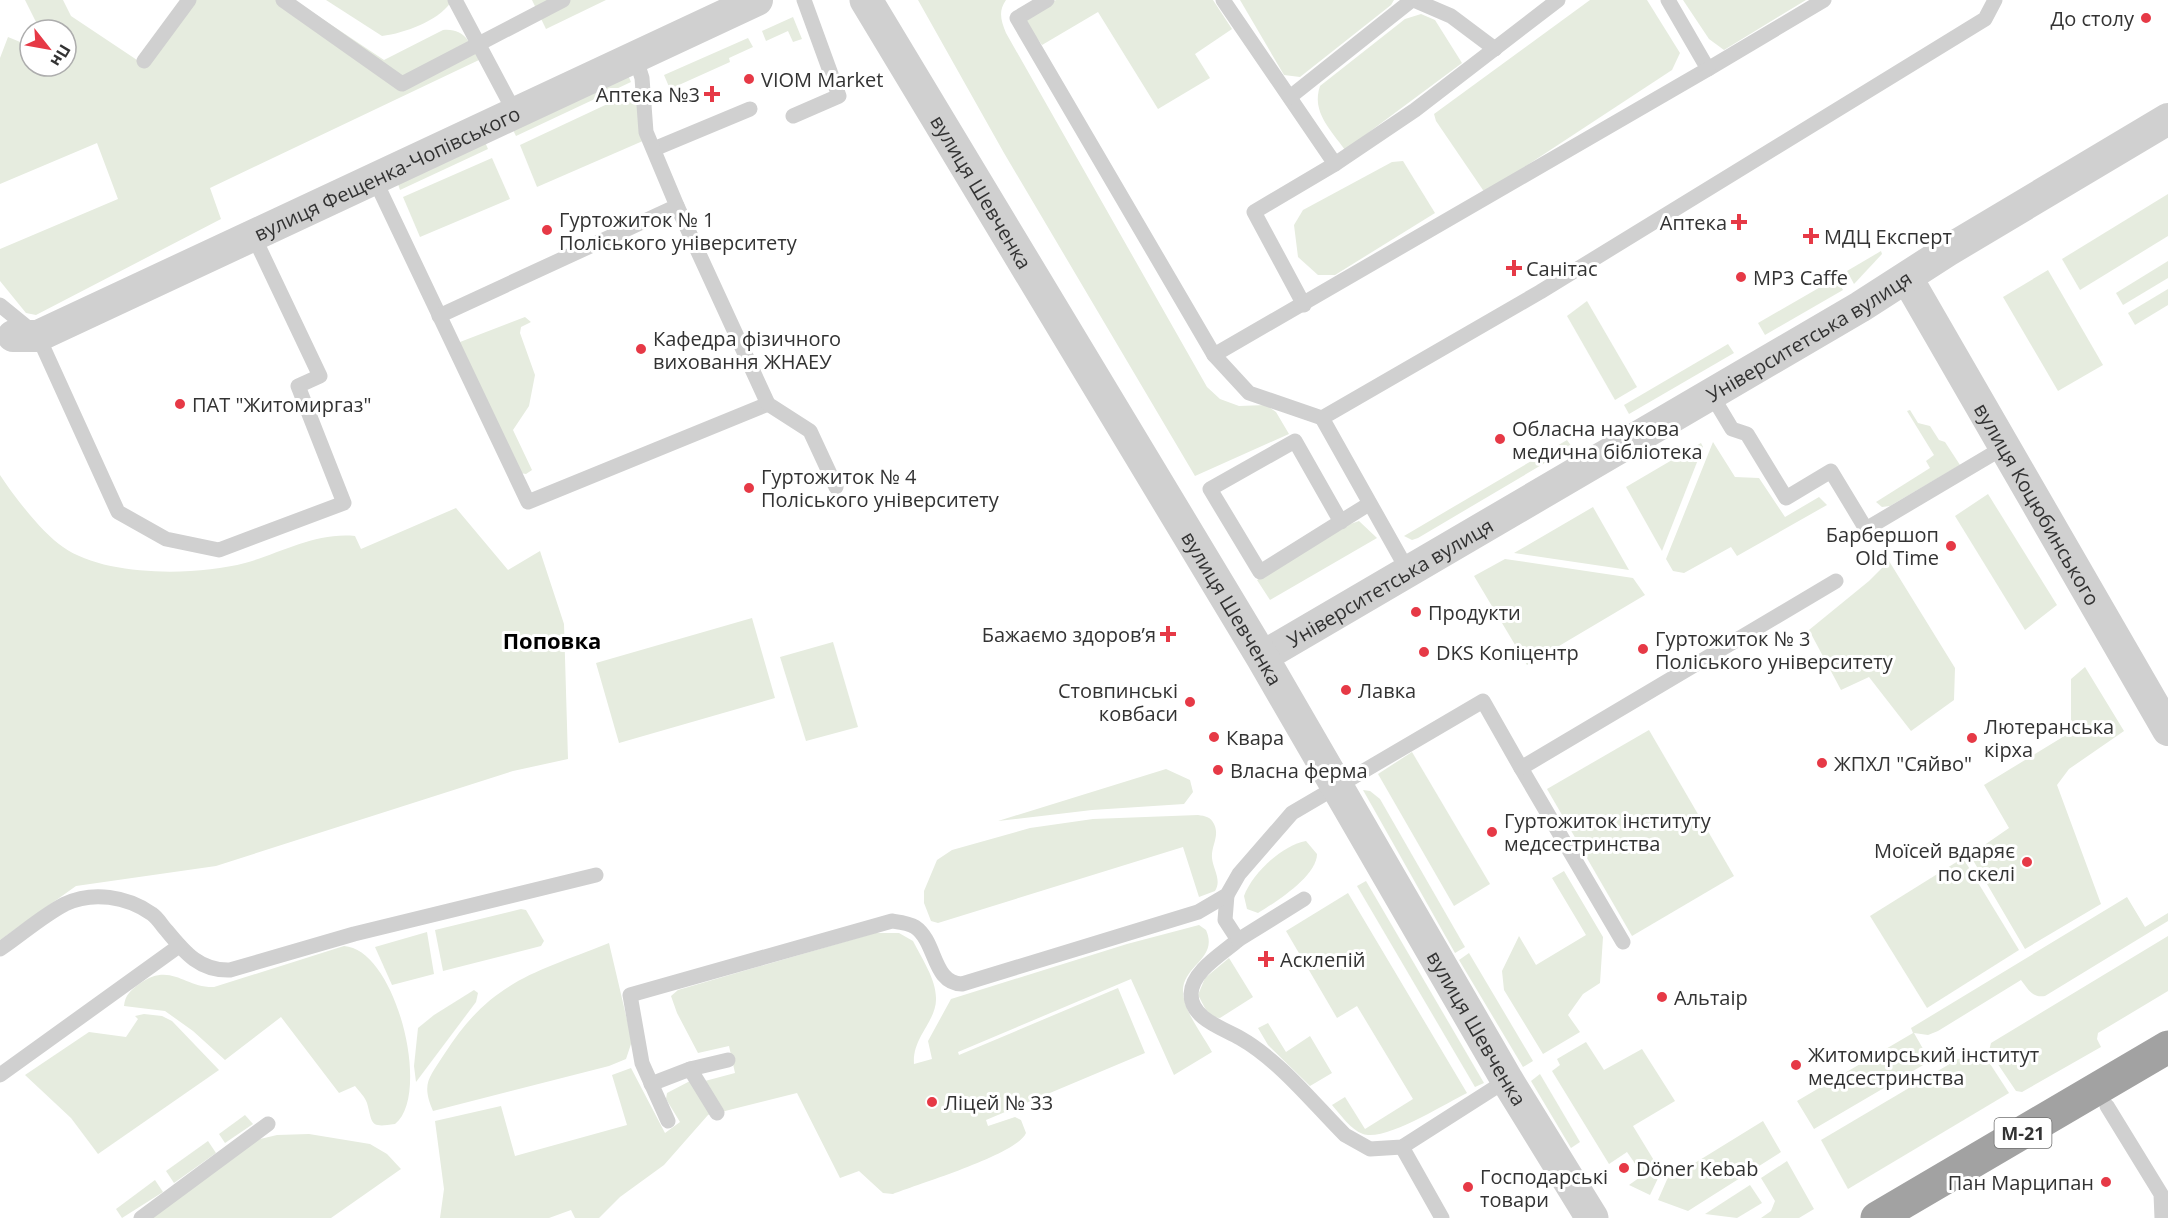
<svg xmlns="http://www.w3.org/2000/svg" width="2168" height="1218" font-family="'Open Sans',sans-serif">
<rect width="100%" height="100%" fill="#fff"/>
<g fill="#e6ecdf">
<path d="M25 0H63L71 16 137 60 181 0H294L384 60 443 30C465 28 470 43 479 60L210 188 221 219 36 315 26 313 0 281V249L118 199 97 143 0 184V58L8 37 30 46V66H66V30H40Z"/>
<path d="M326 0H451V2C438 21 405 33 382 36Z"/>
<path d="M532 0H606L546 29Z"/>
<path d="M918 0H1006C998 11 1001 21 1006 33L1207 387 1220 399 1239 406 1266 405 1276 412 1289 434 1195 476 1004 153Z"/>
<path d="M1056 0H1213L1232 29 1195 54 1210 78 1158 109 1098 12 1042 45 1023 19Z"/>
<path d="M1240 0H1394L1391 5 1300 77 1284 75Z"/>
<path d="M1590 0H1647L1680 53 1672 70 1485 193 1436 121 1434 114Z"/>
<path d="M1683 0H1806L1724 50 1709 39Z"/>
<path d="M1421 14 1435 20 1462 63 1345 150C1331 130 1311 112 1320 86L1405 19Z"/>
<path d="M793 17 802 39 793 42 788 31 766 41 762 31Z"/>
<path d="M748 38 753 47 729 58 730 62 670 89 664 75Z"/>
<path d="M628 75 631 82 516 136 513 130Z"/>
<path d="M633 92 652 137 537 187 520 145Z"/>
<path d="M485 142 488 149 400 190 398 184Z"/>
<path d="M492 158 510 199 420 237 403 197Z"/>
<path d="M1403 161 1435 213 1335 275H1318L1298 257 1294 225 1303 210 1392 162Z"/>
<path d="M2168 194V236L2080 290 2062 259Z"/>
<path d="M1881 251 1882 254 1854 284 1847 271Z"/>
<path d="M2168 261V278L2123 305 2116 293Z"/>
<path d="M2048 270 2103 365 2058 391 2003 297Z"/>
<path d="M1836 278 1843 290 1765 335 1758 323Z"/>
<path d="M2168 289V305L2135 325 2128 313Z"/>
<path d="M1587 301 1637 387 1615 400 1567 316Z"/>
<path d="M525 317 531 322 521 327 520 333 535 375 529 406 513 430 532 470 526 474 520 473 455 347 460 342Z"/>
<path d="M1728 344 1734 353 1629 414 1624 405Z"/>
<path d="M1910 410 1918 423 1930 426 1939 440 1945 442 1960 465 1890 506 1882 507 1876 502 1930 468 1926 461 1934 455 1907 411Z"/>
<path d="M1567 440 1572 447 1418 538 1412 540 1404 536Z"/>
<path d="M1713 442 1735 477 1759 478 1785 517 1819 497 1827 505 1737 556 1731 547 1684 573 1673 571 1666 559Z"/>
<path d="M1701 443 1703 447 1662 551 1626 487Z"/>
<path d="M0 475C13 495 43 534 63 547 105 577 196 576 245 563 281 553 316 532 355 536L361 549 456 508 508 570 540 551 564 624 568 759 513 771 216 866 76 886 0 940Z"/>
<path d="M1988 494 2057 605 2025 630 1955 516Z"/>
<path d="M1593 507 1629 570 1514 553Z"/>
<path d="M1359 521 1377 538 1270 600 1257 580 1339 528Z"/>
<path d="M1505 559 1633 578 1645 595 1527 665 1474 576Z"/>
<path d="M1889 561 1955 668 1954 700 1911 731 1869 677 1841 690 1809 630 1869 581Z"/>
<path d="M752 618 775 698 619 743 596 663Z"/>
<path d="M833 642 858 727 806 741 780 657Z"/>
<path d="M2085 667 2124 731 2069 769 2057 785 2101 904 2025 949 1970 855 2009 828 1984 785 2071 732V679Z"/>
<path d="M1649 730 1734 876 1632 936 1547 789Z"/>
<path d="M1412 752 1490 884 1454 906 1378 774Z"/>
<path d="M1166 769 1190 780 1193 792 1184 804 1092 810 998 821Z"/>
<path d="M1363 790 1370 791 1380 799 1465 947 1455 953Z"/>
<path d="M1198 815C1205 816 1211 817 1214 824 1220 836 1211 846 1212 858 1213 869 1222 880 1215 891L1199 897 1183 847 938 923 931 921 924 903V891L937 860 952 850 1030 828 1093 819Z"/>
<path d="M1306 841 1317 854C1317 876 1276 902 1258 913L1247 909 1244 896C1252 874 1282 845 1306 841Z"/>
<path d="M1963 858 2019 950 1927 1008 1870 916Z"/>
<path d="M1564 871 1603 937 1600 983 1583 994 1568 1015 1580 1032 1543 1054 1504 990 1502 971 1519 936 1536 965 1586 935 1552 878Z"/>
<path d="M1366 881 1484 1083 1475 1087 1357 886Z"/>
<path d="M1348 893 1467 1093C1446 1103 1385 1142 1363 1134 1351 1130 1340 1114 1332 1105L1345 1097 1365 1129 1413 1099 1357 1006 1337 1018 1286 931Z"/>
<path d="M2127 897 2145 927 2168 913V921L2045 996C2032 998 2028 989 2021 980L1938 1031 1928 1035 1914 1033 1930 1061 1814 1129 1797 1101 1913 1033 1911 1028Z"/>
<path d="M521 909 526 910 544 941 541 946 443 971 435 930Z"/>
<path d="M1199 925 1206 930C1219 959 1182 965 1183 992 1184 1012 1203 1035 1212 1052L1174 1075 1131 979 958 1052 959 1055 1118 988 1145 1053 986 1120 988 1126 1015 1117 1021 1120 1026 1133C1018 1154 918 1184 893 1194L883 1193 859 1171 840 1178 797 1093 721 1112 705 1081 735 1073 729 1046 698 1053 677 1013 671 996 678 990 875 933H899L913 941C921 957 936 979 936 998 937 1021 912 1037 914 1064L932 1059 928 1041 951 999 1127 944Z"/>
<path d="M427 932 434 974 392 985 375 947Z"/>
<path d="M2168 936V991L2098 1033 2097 1039 2101 1047 2022 1092 2016 1091 1989 1051 1991 1043Z"/>
<path d="M609 943 632 1041 626 1059 609 1066 433 1111C421 1083 429 1078 445 1053 491 981 534 973 609 943Z"/>
<path d="M344 946C396 949 432 1095 395 1124 369 1128 373 1124 367 1103 365 1097 359 1091 355 1086L339 1093 281 1017 225 1060 193 1031 165 1011 124 1006C125 995 131 990 139 984 171 961 184 988 214 987Z"/>
<path d="M1469 953 1533 1061 1523 1067 1459 960Z"/>
<path d="M1229 958 1253 997 1220 1018C1207 1017 1204 1005 1198 995L1205 978Z"/>
<path d="M474 990 478 993 476 1002 416 1082 414 1066 418 1028 434 1015Z"/>
<path d="M144 1014 162 1016 172 1021 219 1070 98 1154 71 1118 25 1075 89 1032 126 1037 138 1019 135 1016Z"/>
<path d="M1268 1023 1286 1052 1310 1036 1332 1073 1310 1086 1268 1045 1258 1028Z"/>
<path d="M1586 1042 1604 1070 1642 1049 1675 1101 1633 1126 1661 1172 1650 1195 1629 1185 1643 1175 1627 1152 1609 1164 1552 1071 1560 1065 1557 1059Z"/>
<path d="M1985 1056 2009 1093 1848 1189 1821 1140 1958 1059Z"/>
<path d="M631 1068 665 1133 680 1122 666 1099 667 1093 690 1081 714 1113 708 1115 664 1165 620 1197 599 1218H575L571 1210 549 1218H440L444 1189 435 1121 501 1106 515 1156 627 1125 612 1075Z"/>
<path d="M1540 1074 1580 1142 1571 1148 1531 1081Z"/>
<path d="M245 1115 253 1124 225 1143 219 1134Z"/>
<path d="M1763 1121 1781 1152 1688 1211 1658 1200 1669 1175 1677 1174Z"/>
<path d="M309 1134 370 1144 387 1154 401 1169 331 1218H151L256 1140 277 1135Z"/>
<path d="M208 1141 216 1153 174 1183 166 1171Z"/>
<path d="M1787 1161 1814 1209 1799 1218H1761L1771 1211 1775 1201 1761 1178Z"/>
<path d="M155 1180 163 1192 122 1218 116 1209Z"/>
<path d="M1750 1185 1762 1203 1737 1218 1705 1214Z"/>
</g>
<g fill="none" stroke-linecap="round" stroke-linejoin="round">
<g stroke="#d0d0d0" stroke-width="15">
<path d="M283 0 402 84 563 0"/>
<path d="M455 0 514 111"/>
<path d="M1047 0 1017 18 1214 355 1249 393 1322 418"/>
<path d="M1223 0 1335 164"/>
<path d="M1414 0 1451 16 1495 49"/>
<path d="M1668 0 1708 69 1824 0"/>
<path d="M144 61 189 0"/>
<path d="M1290 97 1412 0"/>
<path d="M793 116 839 96 804 0"/>
<path d="M654 149 750 109"/>
<path d="M374 178 528 502 768 404"/>
<path d="M677 206 768 404 810 431 836 487"/>
<path d="M0 305 38 336 118 512 166 539 219 550 344 503 298 386 320 376 253 235"/>
<path d="M1304 305 1254 212 1335 164 1415 110 1558 0"/>
<path d="M439 316 677 206 646 132 642 78 635 56"/>
<path d="M1214 355 1708 69"/>
<path d="M1711 394 1732 429 1747 434 1786 498 1831 471 1866 529 2006 446"/>
<path d="M1341 522 1295 441 1210 489 1260 572 1369 504"/>
<path d="M1408 571 1322 418 1540 292 1985 19 1995 0"/>
<path d="M1521 768 1623 942"/>
<path d="M1227 895 1225 920 1238 940C1222 954 1192 971 1191 994 1191 1019 1223 1028 1240 1038 1279 1060 1314 1104 1345 1135L1370 1149 1402 1147 1507 1080"/>
<path d="M1238 940 1304 899"/>
<path d="M0 949C21 935 42 916 65 904 92 891 127 896 152 914 158 918 162 926 167 931 185 953 200 971 230 970L354 934 596 875"/>
<path d="M690 1069 728 1060"/>
<path d="M0 1075 179 946"/>
<path d="M651 1084 690 1069 717 1113"/>
<path d="M2107 1106 2161 1194 2162 1218"/>
<path d="M668 1121 642 1063 630 995 892 921C899 922 909 923 915 927 937 942 932 983 962 984L1198 912 1227 895 1239 874 1292 813 1483 701 1521 768 1836 581"/>
<path d="M1402 1147 1442 1218"/>
<path d="M141 1218 268 1124"/>
</g>
<g stroke="#d0d0d0" stroke-width="32">
<path id="s1" d="M1907 278 2168 730"/>
<path id="s2" d="M13 336H38L757 0"/>
<path id="s3" d="M1262 657 1860 307 1947 251 2168 119"/>
</g>
<path stroke="#d0d0d0" stroke-width="33" id="s4" d="M866 0 1262 657 1507 1080 1592 1218"/>
<path stroke="#a2a2a2" stroke-width="33" d="M1877 1218 2168 1047"/>
</g>
<g fill="#e63946" stroke="#fff" stroke-width="2">
<circle cx="2146" cy="18" r="6"/>
<circle cx="749" cy="79" r="6"/>
<path d="M709 85h6v6h6v6h-6v6h-6v-6h-6v-6h6z"/>
<path d="M1736 213h6v6h6v6h-6v6h-6v-6h-6v-6h6z"/>
<circle cx="547" cy="230" r="6"/>
<path d="M1808 227h6v6h6v6h-6v6h-6v-6h-6v-6h6z"/>
<path d="M1511 259h6v6h6v6h-6v6h-6v-6h-6v-6h6z"/>
<circle cx="1741" cy="277" r="6"/>
<circle cx="641" cy="349" r="6"/>
<circle cx="180" cy="404" r="6"/>
<circle cx="1500" cy="439" r="6"/>
<circle cx="749" cy="488" r="6"/>
<circle cx="1951" cy="546" r="6"/>
<circle cx="1416" cy="612" r="6"/>
<path d="M1165 625h6v6h6v6h-6v6h-6v-6h-6v-6h6z"/>
<circle cx="1643" cy="649" r="6"/>
<circle cx="1424" cy="652" r="6"/>
<circle cx="1346" cy="690" r="6"/>
<circle cx="1190" cy="702" r="6"/>
<circle cx="1214" cy="737" r="6"/>
<circle cx="1972" cy="738" r="6"/>
<circle cx="1822" cy="763" r="6"/>
<circle cx="1218" cy="770" r="6"/>
<circle cx="1492" cy="832" r="6"/>
<circle cx="2027" cy="862" r="6"/>
<path d="M1263 950h6v6h6v6h-6v6h-6v-6h-6v-6h6z"/>
<circle cx="1662" cy="997" r="6"/>
<circle cx="1796" cy="1065" r="6"/>
<circle cx="932" cy="1102" r="6"/>
<circle cx="1624" cy="1168" r="6"/>
<circle cx="2106" cy="1182" r="6"/>
<circle cx="1468" cy="1187" r="6"/>
</g>
<g text-anchor="middle" dominant-baseline="central" stroke-width="6" stroke-linejoin="round" paint-order="stroke">
<rect fill="#fff" stroke="#707070" stroke-width="1.5" x="1994.5" y="1118" width="57" height="30" rx="4.5"/>
<g font-size="18" font-weight="bold" fill="#333">
<text x="2023" y="1133">М-21</text>
</g>
<g font-size="20" fill="#333" stroke="#fff" text-anchor="start">
<text x="2134" y="18" text-anchor="end">До столу</text>
<text x="761" y="79">VIOM Market</text>
<text x="700" y="94" text-anchor="end">Аптека №3</text>
<text x="559" y="219">Гуртожиток № 1<tspan x="559" dy="23">Поліського університету</tspan></text>
<text x="1727" y="222" text-anchor="end">Аптека</text>
<text x="1824" y="236">МДЦ Експерт</text>
<text x="1526" y="268">Санітас</text>
<text x="1753" y="277">MP3 Caffe</text>
<text x="653" y="338">Кафедра фізичного<tspan x="653" dy="23">виховання ЖНАЕУ</tspan></text>
<text x="192" y="404">ПАТ "Житомиргаз"</text>
<text x="1512" y="428">Обласна наукова<tspan x="1512" dy="23">медична бібліотека</tspan></text>
<text x="761" y="476">Гуртожиток № 4<tspan x="761" dy="23">Поліського університету</tspan></text>
<text x="1939" y="534" text-anchor="end">Барбершоп<tspan x="1939" dy="23">Old Time</tspan></text>
<text x="1428" y="612">Продукти</text>
<text x="1156" y="634" text-anchor="end">Бажаємо здоровʼя</text>
<text x="1655" y="638">Гуртожиток № 3<tspan x="1655" dy="23">Поліського університету</tspan></text>
<text x="1436" y="652">DKS Копіцентр</text>
<text x="1178" y="690" text-anchor="end">Стовпинські<tspan x="1178" dy="23">ковбаси</tspan></text>
<text x="1358" y="690">Лавка</text>
<text x="1984" y="726">Лютеранська<tspan x="1984" dy="23">кірха</tspan></text>
<text x="1226" y="737">Квара</text>
<text x="1834" y="763">ЖПХЛ "Сяйво"</text>
<text x="1230" y="770">Власна ферма</text>
<text x="1504" y="820">Гуртожиток інституту<tspan x="1504" dy="23">медсестринства</tspan></text>
<text x="2015" y="850" text-anchor="end">Моїсей вдаряє<tspan x="2015" dy="23">по скелі</tspan></text>
<text x="1280" y="959">Асклепій</text>
<text x="1674" y="997">Альтаір</text>
<text x="1808" y="1054">Житомирський інститут<tspan x="1808" dy="23">медсестринства</tspan></text>
<text x="944" y="1102">Ліцей № 33</text>
<text x="1636" y="1168">Döner Kebab</text>
<text x="1480" y="1176">Господарські<tspan x="1480" dy="23">товари</tspan></text>
<text x="2094" y="1182" text-anchor="end">Пан Марципан</text>
</g>
<g font-size="20" fill="#333" stroke="#fff">
<text stroke="none"><textPath href="#s2" startOffset="410">вулиця Фещенка-Чопівського</textPath></text>
<text stroke="none"><textPath href="#s4" startOffset="224">вулиця Шевченка</textPath></text>
<text stroke="none"><textPath href="#s3" startOffset="634">Університетська вулиця</textPath></text>
<text stroke="none"><textPath href="#s1" startOffset="261">вулиця Коцюбинського</textPath></text>
<text stroke="none"><textPath href="#s3" startOffset="148">Університетська вулиця</textPath></text>
<text stroke="none"><textPath href="#s4" startOffset="710">вулиця Шевченка</textPath></text>
<text stroke="none"><textPath href="#s4" startOffset="1196">вулиця Шевченка</textPath></text>
</g>
<g font-size="22" font-weight="bold" fill="#000" stroke="#fff">
<text x="552" y="640">Поповка</text>
</g>
</g>
<g transform="translate(48 48) rotate(121)"><circle r="28" fill="#ffffff" stroke="#adadad" stroke-width="1.5"/>
<path d="M0-4.5L10 22L0 15L-10 22Z" fill="#e63946"/>
<text y="-9" font-size="16" font-weight="bold" text-anchor="middle" fill="#333333">Пн</text>
</g>
</svg>
